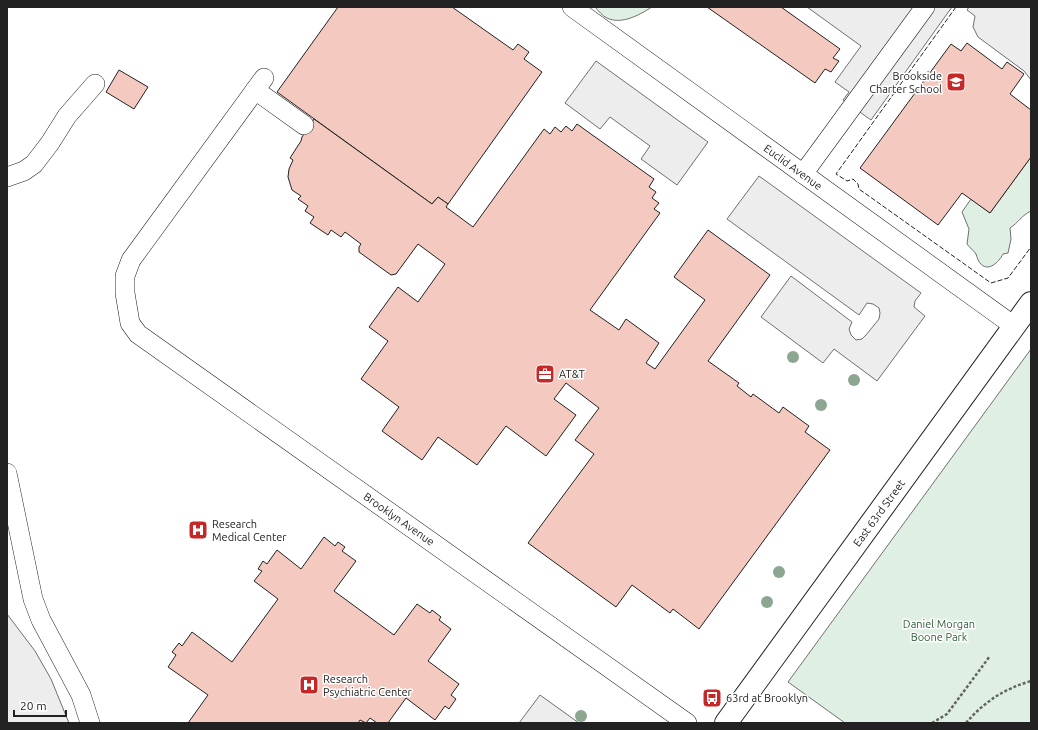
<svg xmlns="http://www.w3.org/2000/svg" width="1038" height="730" font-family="Ubuntu,sans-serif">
<rect width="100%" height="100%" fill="#fff"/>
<g fill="#e0efe3" stroke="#6f6f6f">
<path d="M595 7H652C639 15 622 25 607 18 602 16 598 10 595 7Z"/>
<path d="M1031 157V211C1022 215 1018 223 1010 228L1011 239 1008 253 1003 254C999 262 988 273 980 263 978 261 977 257 976 254 973 250 970 248 967 244L969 229 962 212 971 199 990 213Z"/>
<path d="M1031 349V723H845L788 682Z"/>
</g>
<g fill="#ededed" stroke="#6f6f6f">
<path d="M807 7H952L871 120 843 100 849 92 835 82 861 46Z"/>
<path d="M969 7H1031V80L1024 71 978 37 973 27 975 16 967 10Z"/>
<path d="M596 61 708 142 677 185 641 159 650 146 610 117 600 129 565 103Z"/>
<path d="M759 176 921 293 915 301 914 307 925 316 877 381 834 349 823 363 761 317 791 276 852 322 849 329 851 335 856 340 862 339 866 335 879 319 880 313 879 308 873 304 867 303 859 315 727 219Z"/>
<path d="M7 614 35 651 51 679 69 723H7Z"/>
<path d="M540 695 579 723H519Z"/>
</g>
<g fill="#f3c9c0" stroke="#222">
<path d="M338 7H452L513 50 518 44 529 52 524 59 542 72 448 204 438 197 432 204 277 92Z"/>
<path d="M707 7H781L840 49 833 58 839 61 831 72 825 69 815 83Z"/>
<path d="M967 43 1002 69 1007 62 1024 74 1010 94 1031 110V157L990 213 962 193 938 225 860 168 951 44 961 51Z"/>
<path d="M119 70 148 87 134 109 106 92Z"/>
<path d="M314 119 432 204 438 197 448 204 446 207 473 227 544 129 550 134 555 127 561 132 566 126 572 131 577 124 654 179 649 187 656 192 652 198 659 203 654 209 660 213 590 310 619 330 626 319 659 343 646 363 655 369 705 300 674 277 708 230 770 275 708 361 739 383 737 386 751 397 753 394 779 413 783 407 809 426 805 432 830 450 699 629 673 609 670 613 632 585 616 607 528 543 594 454 575 440 599 408 566 383 554 399 576 415 546 456 506 426 477 465 438 437 422 460 382 431 399 407 361 379 388 341 369 327 398 287 418 302 445 264 418 244 396 274 391 275 359 252V247L361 244 345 232 341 237 331 230 328 235 310 223 314 217 305 211 308 206 298 199 301 196 292 190 288 177 289 169 293 160 290 158 301 141 302 137Z"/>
<path d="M324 537 335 546 338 542 345 547 342 551 356 561 334 591 394 635 417 604 430 613 432 610 441 617 439 620 451 629 428 661 459 684 451 695 456 699 449 709 445 706 435 720 406 698 388 723H377L370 718 366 723 360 720 358 723H188L208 695 168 667 176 655 172 652 179 643 182 646 192 632 232 662 278 599 254 581 262 571 258 569 263 561 267 564 277 550 301 569Z"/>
</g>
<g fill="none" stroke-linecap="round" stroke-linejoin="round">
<g stroke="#222" stroke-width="20">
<g id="minor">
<path d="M572 7 1014 326"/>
<path d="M264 78 131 260 125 276V293L130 323 138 334 687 723"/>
<path d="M255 90 304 125"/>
<path d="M803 174 925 7"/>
<path d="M7 177 24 171 34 164 50 143 67 116 95 84"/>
<path d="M7 473 33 599 41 620 81 695 90 723"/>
</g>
</g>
<g stroke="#222" stroke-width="24">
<path id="major" d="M726 723 1031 303"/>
</g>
<g stroke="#646464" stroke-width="2.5" stroke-dasharray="3 2" stroke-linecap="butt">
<path d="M932 723 947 714 990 656"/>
<path d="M966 723C985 701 1004 689 1031 681"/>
</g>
<use href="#minor" stroke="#fff" stroke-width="19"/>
<use href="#major" stroke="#fff" stroke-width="22"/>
<path stroke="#222" stroke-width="1" stroke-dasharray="5 2" stroke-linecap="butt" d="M956 7 836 174 847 181 853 179 858 184 859 189 991 283 1008 278 1031 247"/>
</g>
<g fill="#8da692">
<circle cx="793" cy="357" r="6"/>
<circle cx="854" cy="380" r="6"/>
<circle cx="821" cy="405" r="6"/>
<circle cx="779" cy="572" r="6"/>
<circle cx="767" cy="602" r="6"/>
<circle cx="581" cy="716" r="6"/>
</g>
<defs>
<g id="school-square" transform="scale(1)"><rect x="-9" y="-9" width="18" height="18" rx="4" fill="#c62828" stroke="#fff"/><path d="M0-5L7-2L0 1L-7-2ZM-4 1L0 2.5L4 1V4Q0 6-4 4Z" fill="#fff"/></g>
<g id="office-square" transform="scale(1)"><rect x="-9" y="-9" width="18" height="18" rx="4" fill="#c62828" stroke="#fff"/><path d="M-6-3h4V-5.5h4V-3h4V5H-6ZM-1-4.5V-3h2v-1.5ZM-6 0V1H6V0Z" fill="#fff"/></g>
<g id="hospital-square" transform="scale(1)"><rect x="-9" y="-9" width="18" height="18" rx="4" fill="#c62828" stroke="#fff"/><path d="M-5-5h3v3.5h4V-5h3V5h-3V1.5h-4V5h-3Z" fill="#fff"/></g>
<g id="bus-square" transform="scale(1)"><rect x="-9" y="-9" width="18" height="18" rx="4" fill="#c62828" stroke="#fff"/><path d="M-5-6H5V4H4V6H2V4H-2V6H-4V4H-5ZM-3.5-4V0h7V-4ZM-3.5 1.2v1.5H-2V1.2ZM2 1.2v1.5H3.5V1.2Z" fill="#fff"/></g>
</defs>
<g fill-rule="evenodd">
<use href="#school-square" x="956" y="82"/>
<use href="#office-square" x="545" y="374"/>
<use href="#hospital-square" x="198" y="530"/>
<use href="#hospital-square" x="309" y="685"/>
<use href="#bus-square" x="712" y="698"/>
</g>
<g text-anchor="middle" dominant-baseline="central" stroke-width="3" stroke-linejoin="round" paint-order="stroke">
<g font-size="11" fill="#222" stroke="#fff" text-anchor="start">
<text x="942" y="76" text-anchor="end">Brookside<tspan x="942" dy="13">Charter School</tspan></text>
<text x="559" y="374">AT&amp;T</text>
<text x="212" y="524">Research<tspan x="212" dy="13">Medical Center</tspan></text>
<text x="323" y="679">Research<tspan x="323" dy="13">Psychiatric Center</tspan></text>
<text x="726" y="698">63rd at Brooklyn</text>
</g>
<g font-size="11" fill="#222" stroke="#fff">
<text transform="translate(793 167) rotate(36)">Euclid Avenue</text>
<text transform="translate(879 513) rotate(-54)">East 63rd Street</text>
<text transform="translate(399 519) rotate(35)">Brooklyn Avenue</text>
</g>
<g font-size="11" fill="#2f5e38" stroke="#fff">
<text x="939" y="624">Daniel Morgan<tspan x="939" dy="13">Boone Park</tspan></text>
</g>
</g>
<rect width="1038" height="730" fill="none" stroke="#222222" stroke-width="16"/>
<path d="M14 710v6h52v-6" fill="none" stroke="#222222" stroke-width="2"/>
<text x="20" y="710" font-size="12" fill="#222222" stroke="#ffffff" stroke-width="3" paint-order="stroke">20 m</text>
</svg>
